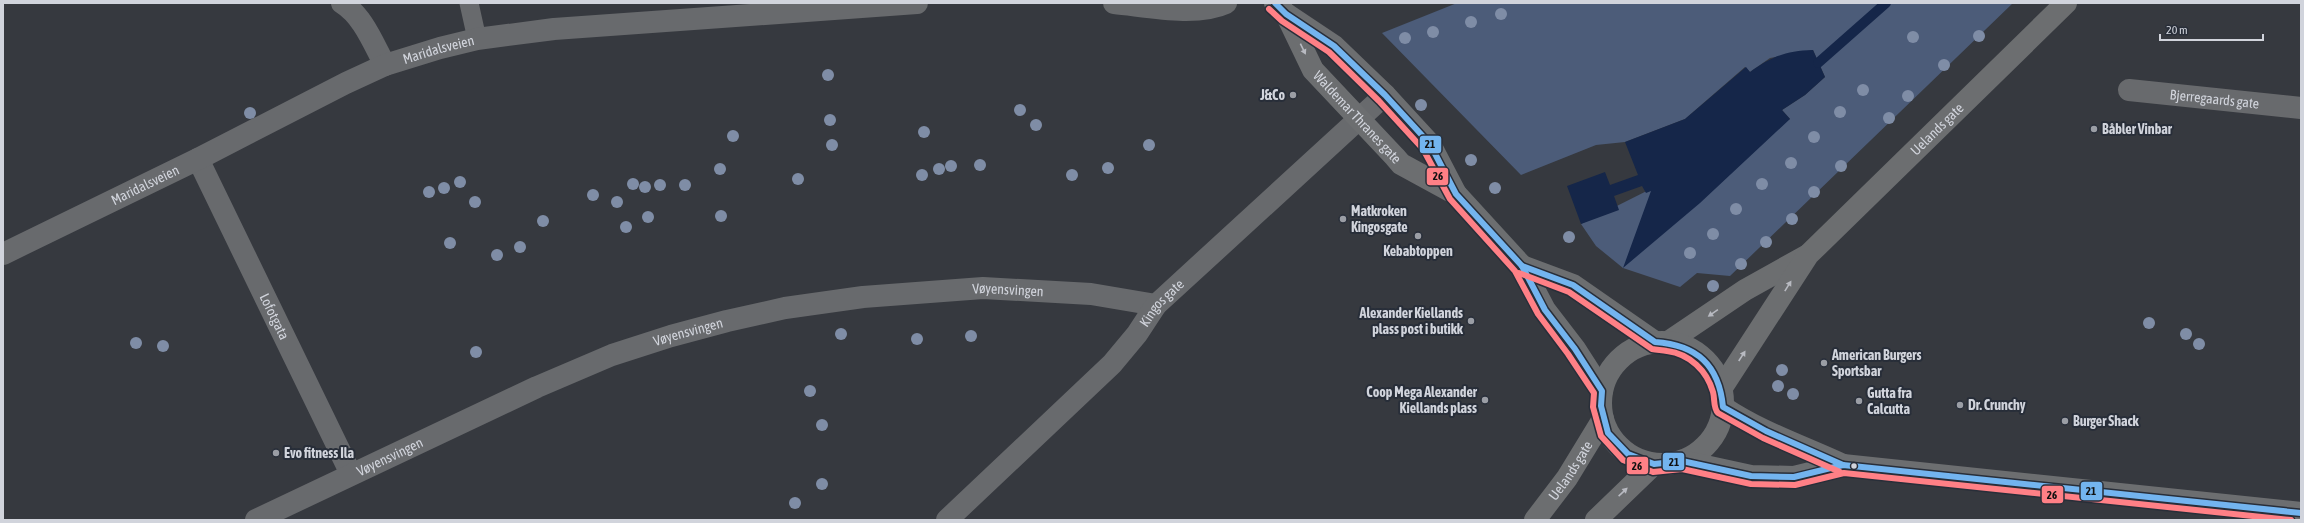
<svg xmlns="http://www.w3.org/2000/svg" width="2304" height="523" font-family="'Asap Condensed',sans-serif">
<rect width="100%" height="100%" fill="#36393f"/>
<path fill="#4c5c79" d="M1457 3H2013L1730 276 1697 273 1680 287 1623 268 1596 246 1581 224 1790 119 1782 110 1805 95 1825 77 1813 50 1770 58 1750 72 1745 67 1685 119 1625 142 1596 145 1521 175 1382 33Z"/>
<path fill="#152649" d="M1813 50 1825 77 1805 95 1782 110 1790 119 1700 203 1623 268 1651 191 1646 193 1642 186 1614 196 1619 210 1581 224 1567 186 1605 172 1610 185 1638 175 1625 142 1685 119 1746 67 1750 72C1772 56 1786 51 1813 50Z"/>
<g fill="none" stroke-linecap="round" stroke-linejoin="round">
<path stroke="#152649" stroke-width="10" d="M1818 63 1886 3"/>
<path stroke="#686a6d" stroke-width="19" d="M469 3 477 39"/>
<g stroke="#686a6d" stroke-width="22">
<path d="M342 3C363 16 373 43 385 65"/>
<path d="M1114 3C1146 6 1196 17 1226 3"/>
<path id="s1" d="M2129 90 2301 108"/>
<path id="s2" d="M198 159 351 474"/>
<path id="s3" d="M3 254 198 159 346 83 385 65 440 48 477 39 554 29 917 3"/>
<path id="s4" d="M256 520 537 387 612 355 671 336 727 321 785 308 863 297 983 288 1091 294 1156 305"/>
<path id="s5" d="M947 520 1112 364 1137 334 1156 305 1385 95"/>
</g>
<g stroke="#6c6e70" stroke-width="22">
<path d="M1275 3 1286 14 1334 46 1385 95 1430 144 1456 194 1522 266 1545 310 1575 349 1602 391"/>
<path id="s6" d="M1286 14 1313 70 1395 157 1401 164 1456 194"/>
<path d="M1522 266 1573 285 1655 342"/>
<path d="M1668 342 1745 290 1806 256"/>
<circle cx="1662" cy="403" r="61"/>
<path id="s7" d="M1721 389 1808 255 2066 3"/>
<path d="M1723 407C1760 432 1802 446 1843 465"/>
<path d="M1682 461 1751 476 1794 477 1843 465 2301 513"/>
<path id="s8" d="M1535 520 1567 478 1603 419"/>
<path d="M1596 520 1654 464"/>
</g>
<g stroke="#282e39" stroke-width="9">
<g id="bus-1">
<path d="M1275 3 1286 14 1334 46 1385 95 1430 144 1456 194 1522 266 1545 310 1575 349 1602 391 1601 406 1608 433 1628 454 1654 464 1682 461 1751 476 1794 477 1843 465 2301 513"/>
<path d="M1522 266 1573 285 1655 342C1697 345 1719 365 1723 407L1766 431 1843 465"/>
</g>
</g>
<g stroke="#282e39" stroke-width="9">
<g id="bus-2">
<path d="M1269 9 1282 21 1329 52 1379 101 1423 149 1450 199 1515 271 1538 314 1568 354 1594 393 1593 407 1601 436 1623 460 1653 472 1682 469 1751 484 1795 485 1844 473 2291 520"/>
<path d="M1519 273 1569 292 1652 349C1657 350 1662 350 1667 351 1690 354 1707 371 1713 392 1715 399 1713 408 1718 413L1763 438 1840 472"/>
</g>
</g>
<use href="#bus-1" stroke="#73b4ef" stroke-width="6"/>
<use href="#bus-2" stroke="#ff8086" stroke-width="6"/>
</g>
<g fill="#7f8da6">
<circle cx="1501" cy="14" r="6"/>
<circle cx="1471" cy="22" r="6"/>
<circle cx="1433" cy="32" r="6"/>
<circle cx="1979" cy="36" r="6"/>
<circle cx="1913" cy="37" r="6"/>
<circle cx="1405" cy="38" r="6"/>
<circle cx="1944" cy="65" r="6"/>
<circle cx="828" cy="75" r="6"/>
<circle cx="1863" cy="90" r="6"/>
<circle cx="1908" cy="96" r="6"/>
<circle cx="1421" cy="105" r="6"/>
<circle cx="1020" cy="110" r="6"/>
<circle cx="1840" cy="112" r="6"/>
<circle cx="250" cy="113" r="6"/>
<circle cx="1889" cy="118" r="6"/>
<circle cx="830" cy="120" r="6"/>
<circle cx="1036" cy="125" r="6"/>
<circle cx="924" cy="132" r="6"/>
<circle cx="733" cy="136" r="6"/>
<circle cx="1814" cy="137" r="6"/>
<circle cx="832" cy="145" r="6"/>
<circle cx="1149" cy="145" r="6"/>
<circle cx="1471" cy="160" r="6"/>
<circle cx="1791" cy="163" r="6"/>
<circle cx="980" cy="165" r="6"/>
<circle cx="951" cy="166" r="6"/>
<circle cx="1841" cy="166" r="6"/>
<circle cx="1108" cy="168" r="6"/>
<circle cx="720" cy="169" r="6"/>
<circle cx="939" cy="169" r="6"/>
<circle cx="922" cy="175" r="6"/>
<circle cx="1072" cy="175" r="6"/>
<circle cx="798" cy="179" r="6"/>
<circle cx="460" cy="182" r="6"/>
<circle cx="633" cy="184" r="6"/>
<circle cx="1762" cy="184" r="6"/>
<circle cx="660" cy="185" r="6"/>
<circle cx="685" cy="185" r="6"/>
<circle cx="645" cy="187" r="6"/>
<circle cx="444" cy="188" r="6"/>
<circle cx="1495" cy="188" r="6"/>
<circle cx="429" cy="192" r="6"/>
<circle cx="1814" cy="192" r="6"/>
<circle cx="593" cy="195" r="6"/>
<circle cx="475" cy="202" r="6"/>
<circle cx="617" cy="202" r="6"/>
<circle cx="1736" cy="209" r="6"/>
<circle cx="721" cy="216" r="6"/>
<circle cx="648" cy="217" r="6"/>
<circle cx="1792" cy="219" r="6"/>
<circle cx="543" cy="221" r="6"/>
<circle cx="626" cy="227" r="6"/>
<circle cx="1713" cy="234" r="6"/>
<circle cx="1569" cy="237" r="6"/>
<circle cx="1766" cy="242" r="6"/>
<circle cx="450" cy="243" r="6"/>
<circle cx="520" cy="247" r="6"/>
<circle cx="1690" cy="253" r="6"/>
<circle cx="497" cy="255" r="6"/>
<circle cx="1741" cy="264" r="6"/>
<circle cx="1713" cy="286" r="6"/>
<circle cx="2149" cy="323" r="6"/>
<circle cx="841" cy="334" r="6"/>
<circle cx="2186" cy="334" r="6"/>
<circle cx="971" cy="336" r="6"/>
<circle cx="917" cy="339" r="6"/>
<circle cx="136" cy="343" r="6"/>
<circle cx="2199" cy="344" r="6"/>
<circle cx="163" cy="346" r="6"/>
<circle cx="476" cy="352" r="6"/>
<circle cx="1782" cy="370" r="6"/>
<circle cx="1778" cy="386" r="6"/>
<circle cx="810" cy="391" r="6"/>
<circle cx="1793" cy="394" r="6"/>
<circle cx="822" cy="425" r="6"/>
<circle cx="822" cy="484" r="6"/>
<circle cx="795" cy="503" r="6"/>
</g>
<defs><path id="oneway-solid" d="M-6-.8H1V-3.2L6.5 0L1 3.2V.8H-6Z"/></defs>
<g fill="#b8bac1">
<use href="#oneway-solid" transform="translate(1303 49) rotate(64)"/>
<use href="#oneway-solid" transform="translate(1788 286) rotate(-58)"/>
<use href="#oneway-solid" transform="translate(1713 313) rotate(145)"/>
<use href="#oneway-solid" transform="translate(1742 356) rotate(-57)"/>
<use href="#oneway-solid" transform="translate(1623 492) rotate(-43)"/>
</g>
<g fill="#9b9ea5" stroke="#282e39" stroke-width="1.5">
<circle cx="1293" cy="95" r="4"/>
<circle cx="2094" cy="129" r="4"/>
<circle cx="1343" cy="219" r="4"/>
<circle cx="1418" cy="236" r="4"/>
<circle cx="1471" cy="321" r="4"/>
<circle cx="1824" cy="363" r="4"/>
<circle cx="1485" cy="400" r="4"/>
<circle cx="1859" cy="401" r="4"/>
<circle cx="1960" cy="405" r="4"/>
<circle cx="2065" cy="421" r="4"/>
<circle cx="276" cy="453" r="4"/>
</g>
<circle fill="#d1d4dc" stroke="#282e39" stroke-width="1.5" cx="1854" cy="466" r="3.5"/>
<g text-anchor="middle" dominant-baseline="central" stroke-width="4" stroke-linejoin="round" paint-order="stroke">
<g font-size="14" fill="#d1d4dc" stroke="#282e39">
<text stroke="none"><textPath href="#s3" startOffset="482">Maridalsveien</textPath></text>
<text stroke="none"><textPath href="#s1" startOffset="86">Bjerregaards gate</textPath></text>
<text stroke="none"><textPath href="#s6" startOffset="127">Waldemar Thranes gate</textPath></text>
<text stroke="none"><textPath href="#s7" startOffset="340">Uelands gate</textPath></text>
<text stroke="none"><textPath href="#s3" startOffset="158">Maridalsveien</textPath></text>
<text stroke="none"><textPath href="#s4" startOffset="796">Vøyensvingen</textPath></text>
<text stroke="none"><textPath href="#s5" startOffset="306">Kingos gate</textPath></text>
<text stroke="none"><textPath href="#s2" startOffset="175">Lofotgata</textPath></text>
<text stroke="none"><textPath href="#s4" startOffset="472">Vøyensvingen</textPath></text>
<text stroke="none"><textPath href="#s4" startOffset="148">Vøyensvingen</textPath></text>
<text stroke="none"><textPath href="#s8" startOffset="61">Uelands gate</textPath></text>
</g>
<g font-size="14" font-weight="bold" fill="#d1d4dc" stroke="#282e39" text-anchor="start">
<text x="1285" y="95" text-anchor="end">J&amp;Co</text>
<text x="2102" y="129">Båbler Vinbar</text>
<text x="1351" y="211">Matkroken<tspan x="1351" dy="16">Kingosgate</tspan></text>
<text x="1418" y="251" text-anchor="middle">Kebabtoppen</text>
<text x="1463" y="313" text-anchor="end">Alexander Kiellands<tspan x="1463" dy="16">plass post i butikk</tspan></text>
<text x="1832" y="355">American Burgers<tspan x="1832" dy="16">Sportsbar</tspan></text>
<text x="1477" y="392" text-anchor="end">Coop Mega Alexander<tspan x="1477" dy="16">Kiellands plass</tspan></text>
<text x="1867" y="393">Gutta fra<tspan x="1867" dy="16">Calcutta</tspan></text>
<text x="1968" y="405">Dr. Crunchy</text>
<text x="2073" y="421">Burger Shack</text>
<text x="284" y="453">Evo fitness Ila</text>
</g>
</g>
<g stroke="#282e39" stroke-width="1.5">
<rect x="1419" y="135" width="23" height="19" rx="4" fill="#73b4ef"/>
<rect x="1426" y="167" width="23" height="19" rx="4" fill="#ff8086"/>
<rect x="1662" y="452" width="23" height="19" rx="4" fill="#73b4ef"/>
<rect x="1626" y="456" width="23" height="19" rx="4" fill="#ff8086"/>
<rect x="2080" y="481" width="23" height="20" rx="4" fill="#73b4ef"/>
<rect x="2041" y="485" width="23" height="19" rx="4" fill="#ff8086"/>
</g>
<g font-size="11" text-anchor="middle" font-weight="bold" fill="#111">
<text x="1430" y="148">21</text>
<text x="1438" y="180">26</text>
<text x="1674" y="466">21</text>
<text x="1637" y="470">26</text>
<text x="2091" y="495">21</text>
<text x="2052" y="499">26</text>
</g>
<rect width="2304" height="523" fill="none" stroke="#d1d4dc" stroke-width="8"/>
<path d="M2160 34v6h103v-6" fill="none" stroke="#d1d4dc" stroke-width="2"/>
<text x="2166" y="34" font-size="12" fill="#d1d4dc" stroke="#282e39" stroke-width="3" paint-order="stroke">20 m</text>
</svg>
